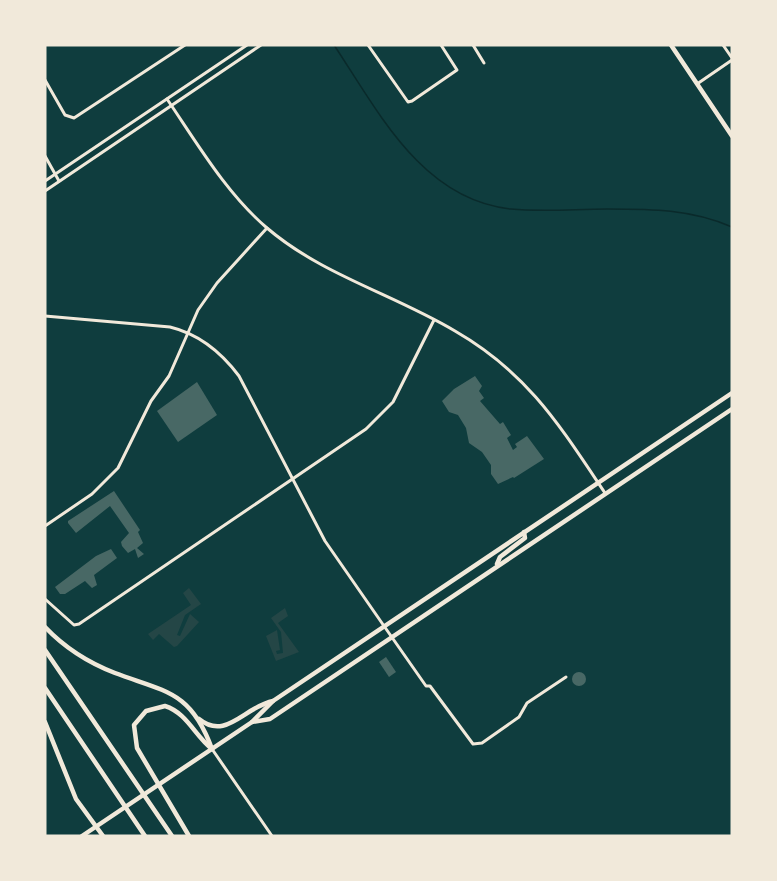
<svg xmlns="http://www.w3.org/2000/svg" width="777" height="881" font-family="'Nunito Sans',sans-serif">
<rect width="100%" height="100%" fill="#0f3d3e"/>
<g fill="#244646">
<path d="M189 588 201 604 185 615 177 635 180 636 190 614 199 622 177 646 174 647 159 634 153 640 148 634 191 605 183 593Z"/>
<path d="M285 608 288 616 278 623 299 652 276 661 266 636 277 630 280 650 276 651 277 654 283 653 281 632 271 618Z"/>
</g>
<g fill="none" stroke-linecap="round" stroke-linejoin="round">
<path stroke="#0a2a2b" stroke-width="1.5" d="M334 45C378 111 422 200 511 209 543 212 576 209 607 209 651 209 691 209 732 227"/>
</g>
<g fill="#486865">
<path d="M475 376 482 386 479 391 484 398 480 401 500 424 503 422 511 435 507 438 513 450 517 447 515 444 527 436 544 459 514 478 513 477 498 484 491 474V465L482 452 469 443 466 428 458 415 449 412 442 401 454 389Z"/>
<path d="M197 382 217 415 178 442 157 411Z"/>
<path d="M114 491 140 530 138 532 143 543 137 548 144 554 138 558 135 549 128 553 122 546 121 542 129 533 110 506 76 533 68 523V521Z"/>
<path d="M111 549 117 558 94 575 97 585 92 588 85 581 65 594H60L55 587 96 556Z"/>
<path d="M386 657 396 672 389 677 379 662Z"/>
<circle cx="579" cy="679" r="7"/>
</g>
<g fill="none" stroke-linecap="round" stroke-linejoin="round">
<g stroke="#f1e9da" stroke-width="3">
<path d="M368 45 408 102 412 101 457 70 441 45"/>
<path d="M473 45 484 63"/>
<path d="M723 45 732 58"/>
<path d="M45 80 65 115 74 118 185 45"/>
<path d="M697 84 732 60"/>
<path d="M167 99C197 143 226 193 267 228 322 275 393 294 455 331 528 373 560 426 605 493"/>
<path d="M45 526 92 494 118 468 151 401 169 376 198 310 217 283 267 228"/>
<path d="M45 599 74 625 79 624 366 429 393 402 434 320"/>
<path d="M384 626 426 686H430L473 744 482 743 519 717 527 703 566 677"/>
<path d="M212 749 272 836"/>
</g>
<g stroke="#f1e9da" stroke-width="3">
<path d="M45 156 59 181"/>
<path d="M45 181 247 45"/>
<path d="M45 191 261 45"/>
<path d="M45 316 170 327C199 334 221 352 239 376L325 541 384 626"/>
</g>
<g stroke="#f1e9da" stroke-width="4.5">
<path d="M671 45 732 136"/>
<path d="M497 564 500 557 525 538 524 532"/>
<path d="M252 722 270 719 732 409"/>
<path d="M82 836 252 722 273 701 732 393"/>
</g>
<g stroke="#f1e9da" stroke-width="4.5">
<path d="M45 627C64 647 89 663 115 673 166 692 191 691 212 749"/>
<path d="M45 650 172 836"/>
<path d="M45 688 145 836"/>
<path d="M199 719C226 741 244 707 273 701"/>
<path d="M45 722 76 799 103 836"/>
<path d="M189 836 137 748 134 725 146 711 165 706C187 713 195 736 212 749"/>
</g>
</g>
<rect width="777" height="881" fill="none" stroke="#f1e9da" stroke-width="93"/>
</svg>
